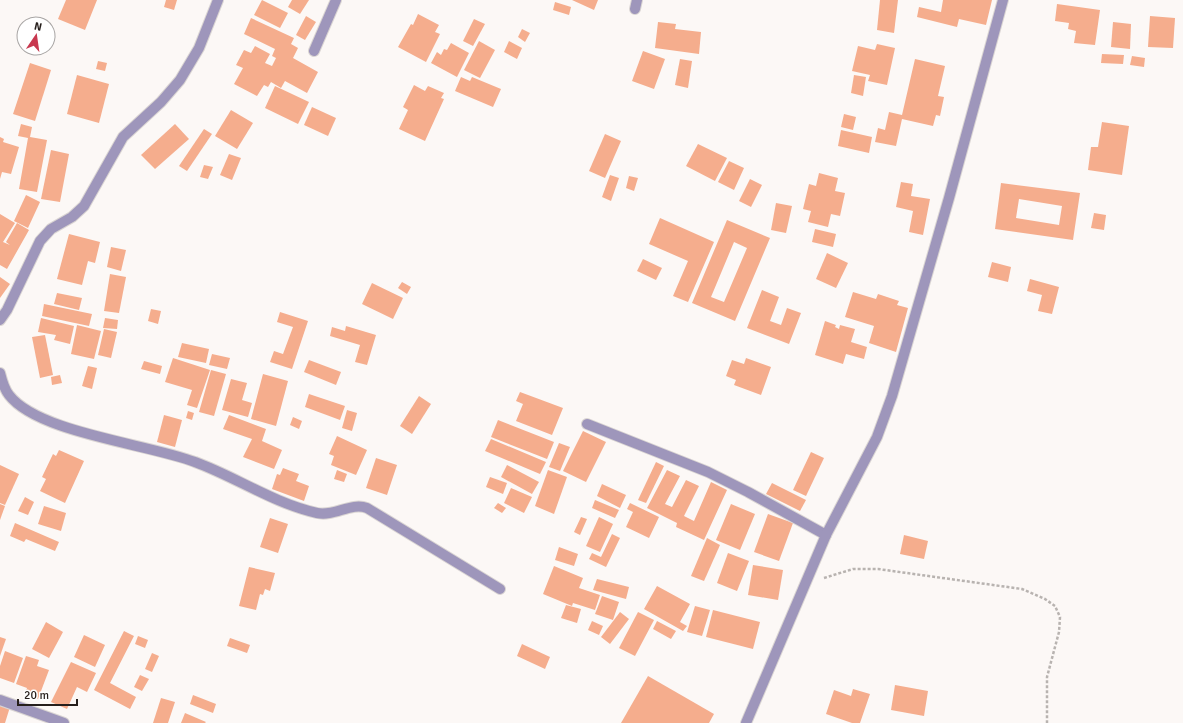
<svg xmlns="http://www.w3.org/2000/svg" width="1183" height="723" font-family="Signika,sans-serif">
<rect width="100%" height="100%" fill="#fcf8f6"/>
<g fill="#f5ad8d" fill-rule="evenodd">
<path d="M66 0H97L85 30 58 19Z"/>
<path d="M166 0H177L174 10 164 7Z"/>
<path d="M262 0 288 13 280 28 254 15Z"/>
<path d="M292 0H309L300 14 288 7Z"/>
<path d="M572 0H598L594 10Z"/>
<path d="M880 0H898L894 33 877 30Z"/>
<path d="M943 0H992L986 25 959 19 957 27 917 17 919 7 941 12Z"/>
<path d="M555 2 571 7 569 15 553 10Z"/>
<path d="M1057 4 1100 10 1095 45 1074 43 1076 31 1068 29 1069 23 1055 21Z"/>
<path d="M418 14 439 25 435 32 440 34 426 62 398 47 411 24 413 25Z"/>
<path d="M306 16 316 22 305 40 296 35Z"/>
<path d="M1150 16 1175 18 1173 48 1148 47Z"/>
<path d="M251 18 294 38 291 44 298 48 293 58 318 72 307 93 285 81 281 88 271 82 268 87 264 85 257 96 234 84 243 68 236 65 244 50 251 53 255 46 270 54 265 63 272 66 276 58 272 56 275 49 244 34Z"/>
<path d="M474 19 485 24 473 46 463 41Z"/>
<path d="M658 22 676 24 675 29 701 32 699 54 655 48Z"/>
<path d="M1113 22 1131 24 1130 49 1111 47Z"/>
<path d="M522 29 530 33 525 42 518 37Z"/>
<path d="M479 41 495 50 480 78 464 70Z"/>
<path d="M509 41 522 48 517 59 504 52Z"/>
<path d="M451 43 469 53 457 77 431 63 437 52 441 55 444 49 447 50Z"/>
<path d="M877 44 895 48 887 85 868 81 870 75 852 71 858 46 875 50Z"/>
<path d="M643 51 665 59 654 89 632 81Z"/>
<path d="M1102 54 1124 55 1123 64 1101 63Z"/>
<path d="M1132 56 1145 58 1144 67 1130 65Z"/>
<path d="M680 59 692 61 688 88 675 85Z"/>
<path d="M915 59 945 66 938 96 944 97 940 116 936 115 933 126 902 119 896 146 875 142 878 128 885 130 889 112 902 115Z"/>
<path d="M98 61 107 63 105 71 96 69Z"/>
<path d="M30 63 51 70 35 121 13 114Z"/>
<path d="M77 75 109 84 99 123 67 114Z"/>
<path d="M854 75 866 77 863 96 851 93Z"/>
<path d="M461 77 470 81 472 77 501 89 493 107 455 91Z"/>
<path d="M414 85 425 91 428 86 444 93 441 98 444 99 425 141 399 129 408 110 403 107Z"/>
<path d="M275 86 309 102 298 124 265 108Z"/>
<path d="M312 107 336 118 328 136 304 125Z"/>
<path d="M231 110 253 123 237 149 215 136Z"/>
<path d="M844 114 856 117 853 130 841 127Z"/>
<path d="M1102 122 1129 126 1122 175 1088 170 1091 147H1098Z"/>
<path d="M21 124 32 127 30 137 47 140 37 192 19 189 28 138 18 136Z"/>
<path d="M175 124 189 139 155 169 141 155Z"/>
<path d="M204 129 212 134 187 171 179 166Z"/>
<path d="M841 130 872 137 869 153 838 146Z"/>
<path d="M605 134 621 141 605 178 589 171Z"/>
<path d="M0 137 4 139 3 142 19 147 11 174 2 172 0 179Z"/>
<path d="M698 144 727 158 715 181 686 166Z"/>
<path d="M51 150 69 154 60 202 41 199Z"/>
<path d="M229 154 241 158 232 180 220 175Z"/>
<path d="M729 161 744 168 734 190 718 182Z"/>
<path d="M204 165 213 167 208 179 200 177Z"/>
<path d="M819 173 838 178 835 191 845 193 840 216 831 214 828 227 808 222 811 211 803 209 809 184 816 186Z"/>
<path d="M610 175 619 178 611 201 602 197Z"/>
<path d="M629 176 638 178 634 191 626 188Z"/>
<path d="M750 179 762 185 751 207 739 201Z"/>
<path d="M901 182 913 184 911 196 930 199 923 235 909 232 913 211 896 207Z"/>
<path d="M1001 183 1080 193 1073 240 995 229ZM1019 199 1062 206 1059 225 1016 218Z"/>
<path d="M26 195 40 202 28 228 14 221Z"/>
<path d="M776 203 792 206 786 233 771 230Z"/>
<path d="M1094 213 1106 215 1104 230 1091 228Z"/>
<path d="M0 214 15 223 3 242 10 245 6 242 17 223 29 230 7 269 0 265Z"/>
<path d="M660 218 714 242 688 302 673 296 688 261 649 244Z"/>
<path d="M727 220 770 238 735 321 692 303ZM734 242 747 248 724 302 711 297Z"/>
<path d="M815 229 836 234 833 247 812 242Z"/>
<path d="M69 234 100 242 95 263 88 261 82 285 57 279Z"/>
<path d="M111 247 126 250 121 271 107 267Z"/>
<path d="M827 253 848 263 836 288 816 279Z"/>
<path d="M643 259 662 268 656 280 637 271Z"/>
<path d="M992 262 1011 267 1008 282 988 277Z"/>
<path d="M110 274 126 277 119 313 104 311Z"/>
<path d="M0 277 10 284 0 298Z"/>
<path d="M1030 279 1059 287 1052 314 1038 311 1042 295 1027 291Z"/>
<path d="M402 282 411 287 407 294 398 288Z"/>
<path d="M372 283 403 298 393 319 362 304Z"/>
<path d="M762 290 779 297 770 321 781 325 787 308 801 313 789 344 747 328Z"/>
<path d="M853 292 876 299 878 294 899 301 897 305 908 308 896 352 869 343 874 326 845 317Z"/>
<path d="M57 293 82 298 79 310 54 304Z"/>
<path d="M44 304 92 314 89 326 42 316Z"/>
<path d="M151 309 161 311 158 324 148 321Z"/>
<path d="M280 312 308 321 292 369 270 362 274 351 283 354 293 327 277 322Z"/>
<path d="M41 318 74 326 70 344 54 340 56 335 38 332Z"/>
<path d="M105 318 118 320 117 329 103 328Z"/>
<path d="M825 321 836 325 835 327 839 329 840 325 855 329 851 342 867 347 864 359 846 354 843 364 815 355Z"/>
<path d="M77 325 101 331 94 359 71 354Z"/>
<path d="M346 326 376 335 367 365 355 362 360 345 330 336 332 327 345 331Z"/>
<path d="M104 329 117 332 111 358 98 355Z"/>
<path d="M45 335 53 375 40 378 32 337Z"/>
<path d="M182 343 209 349 206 363 178 357Z"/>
<path d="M212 354 230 358 227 369 209 365Z"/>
<path d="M173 358 210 370 197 408 187 405 192 390 165 382Z"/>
<path d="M746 358 771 367 761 395 734 385 736 380 726 376 732 360 744 364Z"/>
<path d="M309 360 341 372 336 385 304 372Z"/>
<path d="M144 361 162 366 160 374 141 369Z"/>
<path d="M88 366 97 368 92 389 82 386Z"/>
<path d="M211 370 226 374 214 416 199 412Z"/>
<path d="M263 374 288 381 276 426 251 419Z"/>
<path d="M60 375 62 383 52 385 51 377Z"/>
<path d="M231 379 247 383 242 400 252 403 248 417 222 410Z"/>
<path d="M520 392 563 408 552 435 516 421 523 404 516 401Z"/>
<path d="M309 394 345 406 340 420 305 407Z"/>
<path d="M419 396 431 404 412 434 400 426Z"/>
<path d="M347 410 357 413 352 431 342 428Z"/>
<path d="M188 411 194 413 192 420 186 418Z"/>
<path d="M164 415 182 420 175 447 157 442Z"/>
<path d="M229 415 266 429 262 441 282 450 274 469 243 457 252 439 223 429Z"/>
<path d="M293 417 302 421 299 429 290 425Z"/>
<path d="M498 420 554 442 547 459 491 437Z"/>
<path d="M583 431 606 442 586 482 563 471Z"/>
<path d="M337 436 367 450 356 475 331 465 334 456 329 454Z"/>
<path d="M491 439 546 462 540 474 485 451Z"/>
<path d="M559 443 570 447 560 471 549 467Z"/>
<path d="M59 450 84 461 65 503 40 491 46 479 42 477 53 454 56 456Z"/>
<path d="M811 452 824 458 806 496 793 490Z"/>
<path d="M376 458 397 465 387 495 366 488Z"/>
<path d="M656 462 664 466 646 503 638 500Z"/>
<path d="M0 465 19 474 5 505 0 503Z"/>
<path d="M507 465 539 482 532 494 501 477Z"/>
<path d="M283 468 299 474 296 481 309 486 304 501 272 489 277 474 280 475Z"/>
<path d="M337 470 347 474 344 482 334 479Z"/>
<path d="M548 470 567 477 554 514 535 506Z"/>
<path d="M667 470 680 476 665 504 672 507 686 480 699 486 684 516 694 521 711 482 727 490 704 540 676 527 677 523 647 508Z"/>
<path d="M490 477 507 483 503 494 486 487Z"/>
<path d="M772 483 806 500 800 511 766 494Z"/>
<path d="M602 484 626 495 620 508 597 496Z"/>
<path d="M511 488 532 497 524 513 504 503Z"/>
<path d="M25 497 34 502 28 515 18 511Z"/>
<path d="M595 500 619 510 615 518 592 508Z"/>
<path d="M498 503 506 508 502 513 494 508Z"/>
<path d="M630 503 659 517 649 538 626 527 633 512 627 509Z"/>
<path d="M0 504 5 506 0 520Z"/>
<path d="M731 504 755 514 740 550 716 540Z"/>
<path d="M44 506 66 513 61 531 38 524Z"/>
<path d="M768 514 793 523 779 561 754 552Z"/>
<path d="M581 517 587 519 580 535 574 532Z"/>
<path d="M599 517 613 524 600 552 586 546Z"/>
<path d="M270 518 288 524 278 553 260 547Z"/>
<path d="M15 523 59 542 55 551 26 539 24 542 10 536Z"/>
<path d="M612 534 620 538 606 567 589 559 592 553 601 557Z"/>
<path d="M904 535 928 541 924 559 900 554Z"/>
<path d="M707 538 720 545 704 581 691 576Z"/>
<path d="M559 547 578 554 574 566 555 560Z"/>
<path d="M728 553 749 561 737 591 717 583Z"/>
<path d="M753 565 783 570 778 600 748 595Z"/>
<path d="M554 566 583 578 579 588 600 595 595 610 573 603 572 606 543 594Z"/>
<path d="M249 567 275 573 270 591 265 589 263 595 260 594 256 610 239 606Z"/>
<path d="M597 579 629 587 626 599 593 590Z"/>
<path d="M657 586 690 604 680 622 687 626 683 631 644 609Z"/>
<path d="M602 596 619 602 613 620 595 614Z"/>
<path d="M566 605 581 609 577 623 561 618Z"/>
<path d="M695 606 710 610 702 636 687 632Z"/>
<path d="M713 610 760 622 753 649 706 637Z"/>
<path d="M620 612 629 619 610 644 601 637Z"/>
<path d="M638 612 654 620 635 656 619 648Z"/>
<path d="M592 621 603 626 599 635 588 630Z"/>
<path d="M657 621 676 631 671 639 653 629Z"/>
<path d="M46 622 63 632 49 658 32 649Z"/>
<path d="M124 631 134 636 110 683 136 697 130 709 94 690Z"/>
<path d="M84 635 105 645 95 667 74 657Z"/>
<path d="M138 636 148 640 145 648 135 644Z"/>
<path d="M0 637 6 639 0 656Z"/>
<path d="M230 638 250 645 247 653 227 646Z"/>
<path d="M522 644 550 657 545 669 517 656Z"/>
<path d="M5 651 23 658 14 683 0 678V666Z"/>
<path d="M152 653 159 656 152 672 145 669Z"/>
<path d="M26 656 39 660 37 666 49 670 38 699 25 694 27 688 16 684Z"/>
<path d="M71 662 96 673 87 692 77 687 67 709 51 702Z"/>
<path d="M140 675 149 679 142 691 134 687Z"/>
<path d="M648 676 714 714 709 723H621Z"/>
<path d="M895 685 928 691 924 716 891 710Z"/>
<path d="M853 689 870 694 860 723H852L826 714 834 690 851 696Z"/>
<path d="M193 695 216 704 213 713 190 704Z"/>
<path d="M161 698 175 702 168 723H153Z"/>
<path d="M0 704 10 707 5 723H0Z"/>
<path d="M185 713 206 722 205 723H181Z"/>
</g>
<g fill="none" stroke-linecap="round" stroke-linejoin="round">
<g stroke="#dad5d3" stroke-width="12">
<g id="street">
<path d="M635 9 637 0"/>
<path d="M314 51 336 0"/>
<path d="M0 320 7 310 40 241 51 229 72 217 84 206 123 137 161 102 180 80 199 48 218 0"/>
<path d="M0 373C2 381 4 389 9 395 38 433 149 444 195 462 236 477 273 503 317 513 334 517 351 502 367 508L500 589"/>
<path d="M587 424 708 472 748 492 826 535"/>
<path d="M0 700 64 723"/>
<path d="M746 723 826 535 877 437 892 396 949 198 1003 0"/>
</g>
</g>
<path stroke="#b8b3b0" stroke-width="2.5" stroke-dasharray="3 2" stroke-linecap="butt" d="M824 578 853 569H878L1022 589 1045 599 1055 606 1060 617 1059 632 1047 677V723"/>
<use href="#street" stroke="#9e96bb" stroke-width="10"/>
</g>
<g transform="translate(36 36) rotate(13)"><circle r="19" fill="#ffffff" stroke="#a8a5a4"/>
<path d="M0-3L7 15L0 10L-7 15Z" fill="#c8384f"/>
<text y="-6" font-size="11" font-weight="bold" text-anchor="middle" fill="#261f1c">N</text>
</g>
<path d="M18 699v6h59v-6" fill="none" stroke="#261f1c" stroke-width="2"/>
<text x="24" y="699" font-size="12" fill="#261f1c" stroke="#ffffff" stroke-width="3" paint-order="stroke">20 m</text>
</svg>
